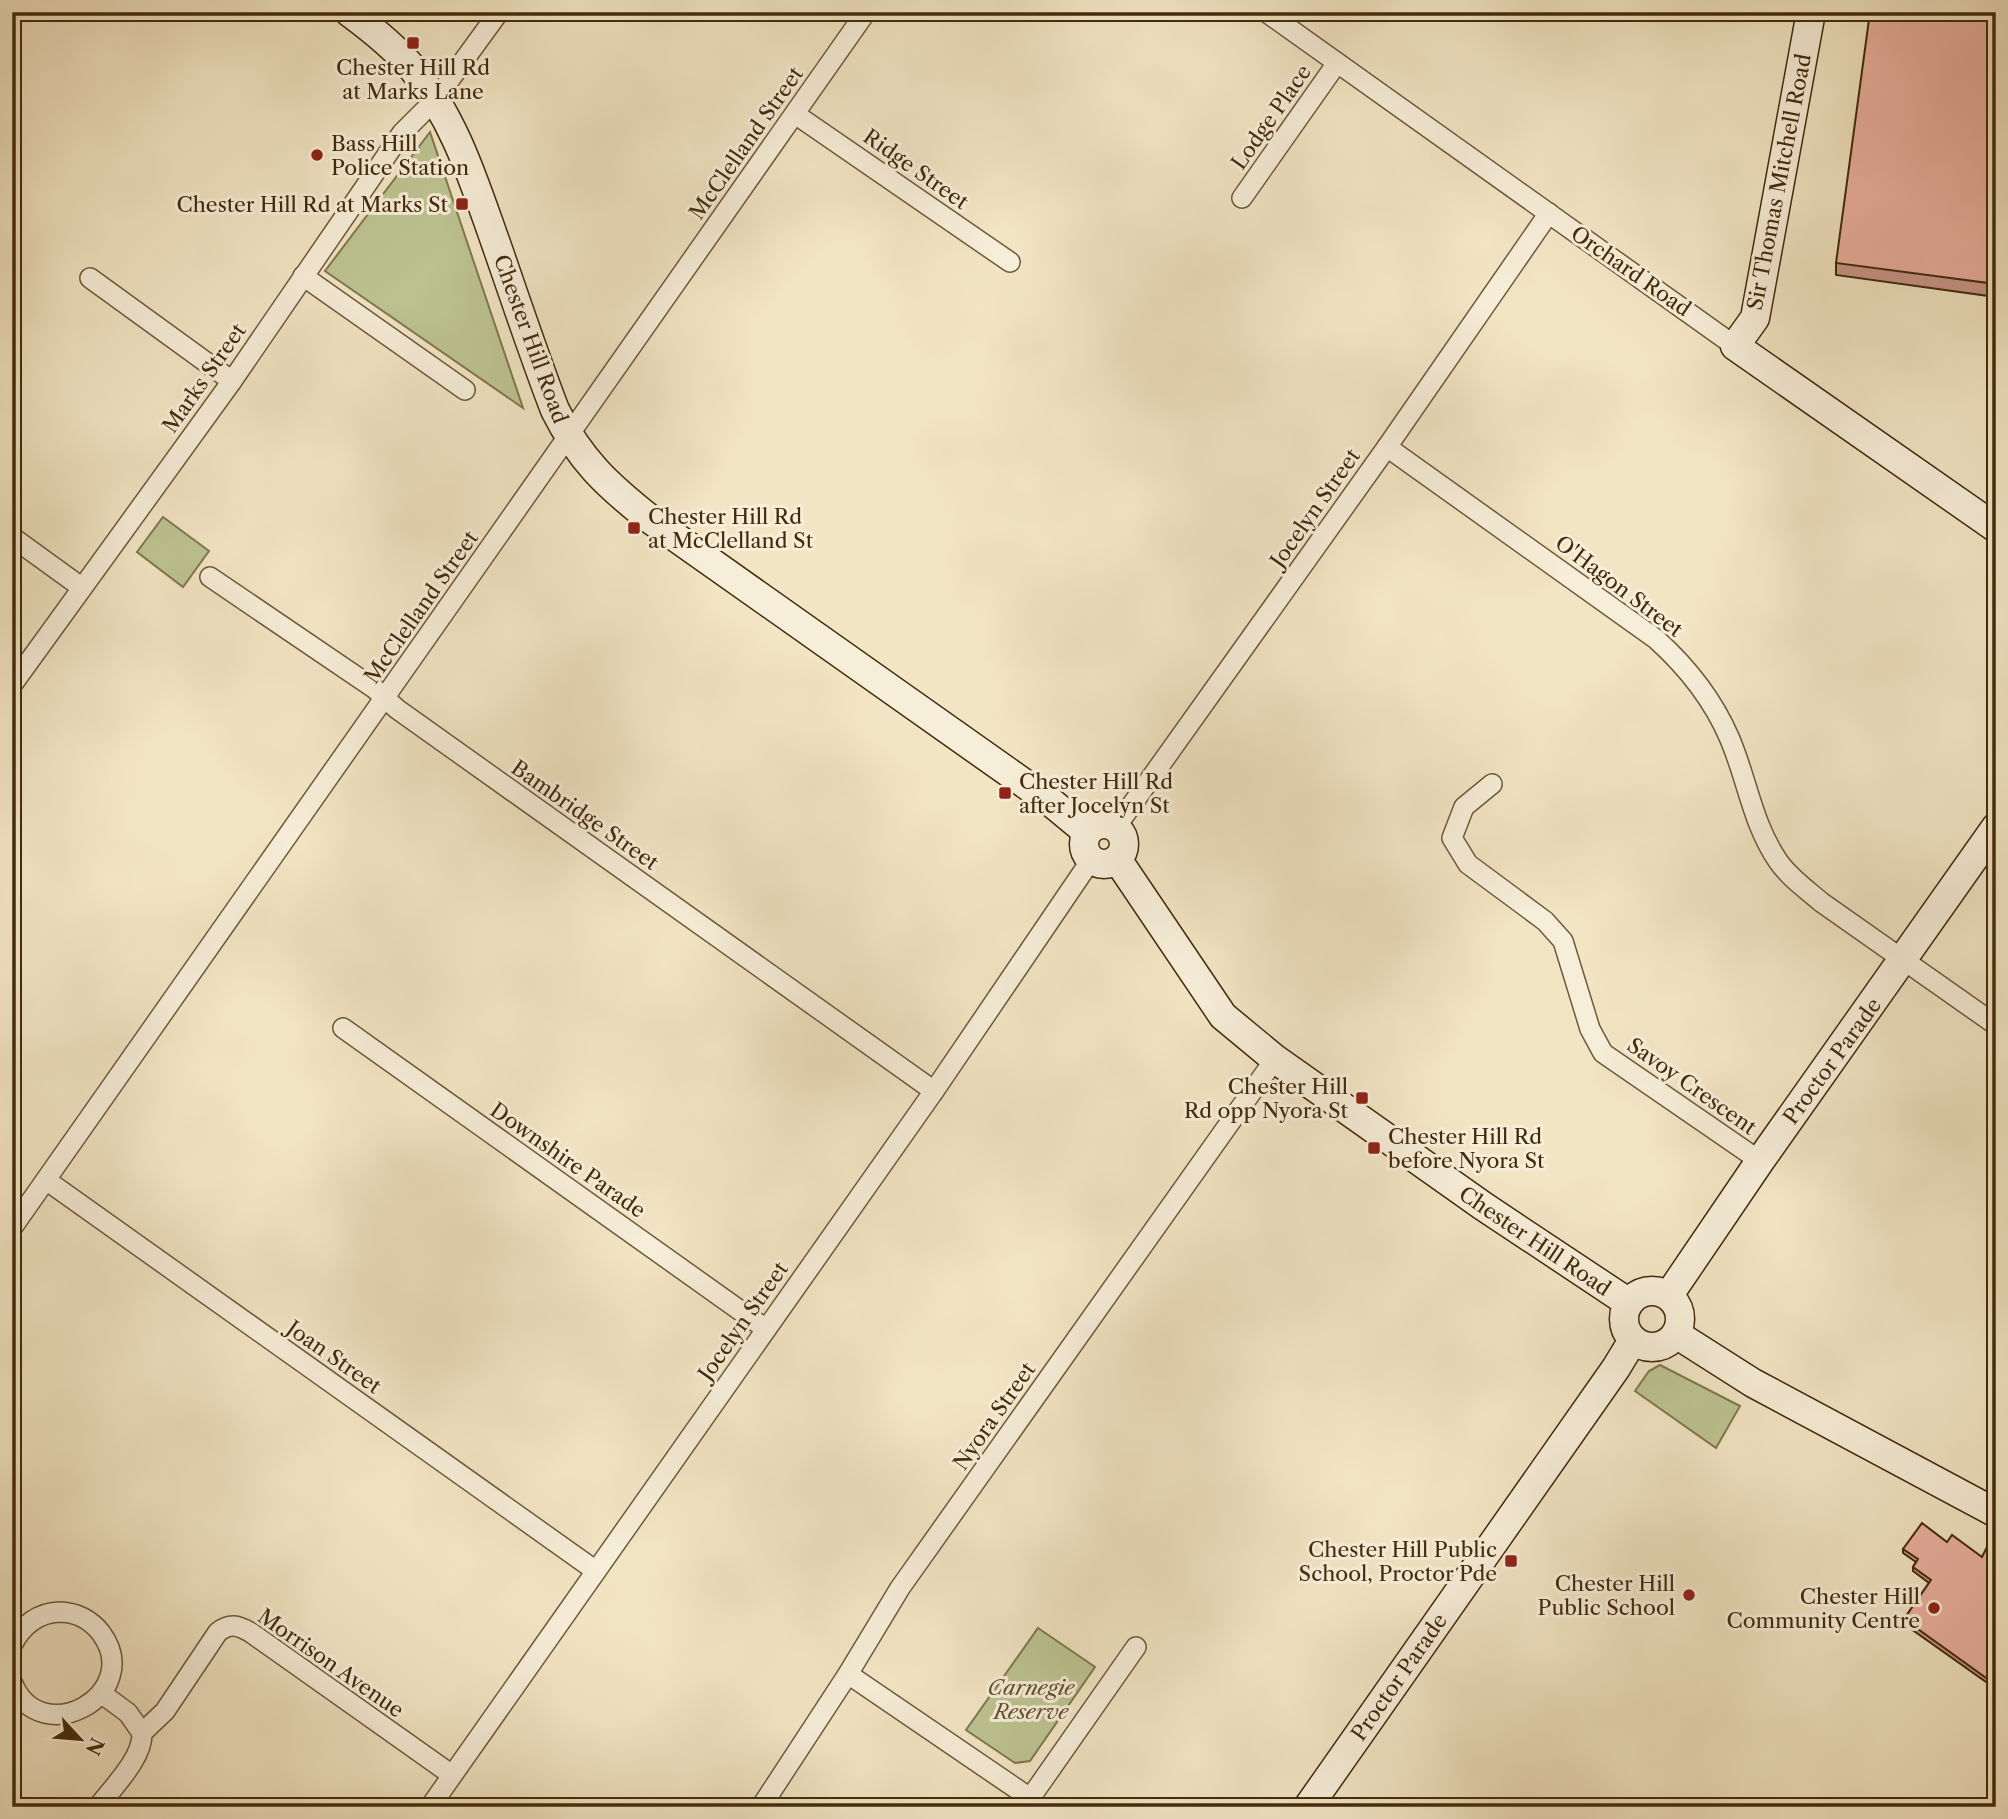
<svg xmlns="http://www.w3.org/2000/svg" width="2008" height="1819" font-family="'Libre Caslon Text',serif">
<rect width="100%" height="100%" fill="#f2e5c4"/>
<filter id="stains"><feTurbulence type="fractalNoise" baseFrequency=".00286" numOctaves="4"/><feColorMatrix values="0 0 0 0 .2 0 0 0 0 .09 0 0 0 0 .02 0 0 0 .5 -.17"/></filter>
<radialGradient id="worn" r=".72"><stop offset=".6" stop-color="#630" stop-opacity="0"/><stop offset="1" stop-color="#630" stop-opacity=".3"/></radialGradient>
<g fill="#bdc492" stroke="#80784e" stroke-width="2">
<path d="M430 132 523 408 325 271Z"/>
<path d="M163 517 209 551 183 587 137 552Z"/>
<path d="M1660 1365 1740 1406 1716 1448 1635 1391 1649 1371Z"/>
<path d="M1038 1628 1095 1667 1030 1761 1015 1763 966 1730Z"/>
</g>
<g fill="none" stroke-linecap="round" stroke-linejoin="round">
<g stroke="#6e5a39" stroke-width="22">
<g id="street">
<path d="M1266 12 1735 346"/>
<path d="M795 114 1010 262"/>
<path d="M1242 198 1337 63"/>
<path d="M303 276 465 390"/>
<path d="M90 278 232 381"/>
<path d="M1387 447 1656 639C1687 667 1712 698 1729 737 1747 778 1752 823 1778 861 1789 877 1806 889 1821 902L1996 1025"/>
<path d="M12 537 81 587"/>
<path d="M210 577 375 689 397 709 934 1091"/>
<path d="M12 685 232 381 402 133 435 100 499 12"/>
<path d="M1492 784 1464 807 1452 838 1468 864 1545 921 1563 941 1590 1029 1603 1053 1760 1161"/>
<path d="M1116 827 1387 447 1549 213"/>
<path d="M343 1028 766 1329"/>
<path d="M46 1180 596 1571"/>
<path d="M12 1228 866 12"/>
<path d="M12 1645C22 1626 37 1613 59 1612 76 1612 91 1620 101 1633 146 1694 40 1753 12 1682"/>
<path d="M848 1674 1030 1798"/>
<path d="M101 1693 128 1713 142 1733"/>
<path d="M98 1807C113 1787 143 1758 142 1733L165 1711 218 1632C230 1623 237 1625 250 1632L452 1775"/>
<path d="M430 1807 934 1091 1091 860"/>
<path d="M761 1807 848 1674 900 1588 1275 1059"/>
<path d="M1024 1807 1136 1647"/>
<path d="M1993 1807 1996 1803"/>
</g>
</g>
<g stroke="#422b0b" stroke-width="31">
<g id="secondary">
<path d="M349 12C372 29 395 47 413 69 454 118 473 179 494 238 514 295 533 353 555 410 580 460 607 485 650 519L1052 803 1087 832"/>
<path d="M1811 12 1755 318 1735 346 1996 528"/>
<circle cx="1104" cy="844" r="20"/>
<path d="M1117 859 1223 1016 1275 1059 1483 1206 1629 1303"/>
<circle cx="1652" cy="1319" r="28"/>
<path d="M1669 1295 1760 1161 1996 827"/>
<path d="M1676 1334 1753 1383 1996 1513"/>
<path d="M1308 1807 1616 1368 1633 1340"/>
</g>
</g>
<use href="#street" stroke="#f7eed9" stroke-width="19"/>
<use href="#secondary" stroke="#f7eed9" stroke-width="28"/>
</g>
<g fill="#c9978a" stroke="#422b0b" stroke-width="2">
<path d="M1996 12V297L1836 275V263Z"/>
<path d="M1996 426V454L1994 453V441Z"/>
<path d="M1947 1542 1982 1557 1996 1552V1689L1904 1624V1619L1929 1583 1913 1571V1567L1916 1562 1903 1553V1549Z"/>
</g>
<g fill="#eab0a0" stroke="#422b0b" stroke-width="2">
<path d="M1870 12H1996V284L1836 263Z"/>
<path d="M1996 426V442L1994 441Z"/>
<path d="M1922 1523 1947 1542 1952 1535 1982 1557 1987 1547 1996 1552V1685L1904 1619 1931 1580 1913 1567 1918 1559 1903 1549Z"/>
</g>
<g fill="#8f2418" stroke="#f7eed9" stroke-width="2.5">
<rect x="406" y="36" width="14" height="14" rx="3.5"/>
<circle cx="317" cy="155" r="7"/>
<rect x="455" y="197" width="14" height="14" rx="3.5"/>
<rect x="627" y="521" width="14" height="14" rx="3.5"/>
<rect x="998" y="786" width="14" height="14" rx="3.5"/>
<rect x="1355" y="1091" width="14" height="14" rx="3.5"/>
<rect x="1367" y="1141" width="14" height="14" rx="3.5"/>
<rect x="1504" y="1554" width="14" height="14" rx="3.5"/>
<circle cx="1689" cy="1595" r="7"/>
<circle cx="1934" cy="1608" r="7"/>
</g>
<g text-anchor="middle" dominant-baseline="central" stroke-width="6" stroke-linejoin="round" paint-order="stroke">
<g font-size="21" fill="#422b0b" stroke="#f7eed9" text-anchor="end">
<text x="413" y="67" text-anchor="middle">Chester Hill Rd<tspan x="413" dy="24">at Marks Lane</tspan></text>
<text x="331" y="143" text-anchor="start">Bass Hill<tspan x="331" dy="24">Police Station</tspan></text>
<text x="448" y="204">Chester Hill Rd at Marks St</text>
<text x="648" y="516" text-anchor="start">Chester Hill Rd<tspan x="648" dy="24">at McClelland St</tspan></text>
<text x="1019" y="781" text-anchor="start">Chester Hill Rd<tspan x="1019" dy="24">after Jocelyn St</tspan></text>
<text x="1348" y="1086">Chester Hill<tspan x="1348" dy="24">Rd opp Nyora St</tspan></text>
<text x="1388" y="1136" text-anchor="start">Chester Hill Rd<tspan x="1388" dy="24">before Nyora St</tspan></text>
<text x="1497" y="1549">Chester Hill Public<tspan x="1497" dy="24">School, Proctor Pde</tspan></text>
<text x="1675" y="1583">Chester Hill<tspan x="1675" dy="24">Public School</tspan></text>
<text x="1920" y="1596">Chester Hill<tspan x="1920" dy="24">Community Centre</tspan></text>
</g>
<g font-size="21" fill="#422b0b" stroke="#f7eed9">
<text transform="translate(1271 117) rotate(-55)">Lodge Place</text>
<text transform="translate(746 143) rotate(-55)">McClelland Street</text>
<text transform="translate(916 169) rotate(35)">Ridge Street</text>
<text transform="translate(1779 182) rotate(-79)">Sir Thomas Mitchell Road</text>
<text transform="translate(1631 271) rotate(35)">Orchard Road</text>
<text transform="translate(531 339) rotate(70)">Chester Hill Road</text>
<text transform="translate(204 378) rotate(-55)">Marks Street</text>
<text transform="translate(1315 508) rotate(-55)">Jocelyn Street</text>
<text transform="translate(1619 586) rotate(37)">O'Hagon Street</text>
<text transform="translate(421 607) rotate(-55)">McClelland Street</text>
<text transform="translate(585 815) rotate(35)">Bambridge Street</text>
<text transform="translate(1832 1061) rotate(-54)">Proctor Parade</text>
<text transform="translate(1692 1086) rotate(35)">Savoy Crescent</text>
<text transform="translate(568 1160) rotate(35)">Downshire Parade</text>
<text transform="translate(1535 1241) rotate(34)">Chester Hill Road</text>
<text transform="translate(743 1321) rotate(-55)">Jocelyn Street</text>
<text transform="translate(334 1357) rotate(35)">Joan Street</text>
<text transform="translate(994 1416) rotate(-55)">Nyora Street</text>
<text transform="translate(331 1663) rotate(35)">Morrison Avenue</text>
<text transform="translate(1399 1677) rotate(-55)">Proctor Parade</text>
</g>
<g font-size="21" font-style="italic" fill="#61512d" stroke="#f7eed9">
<text x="1031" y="1687">Carnegie<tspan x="1031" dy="24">Reserve</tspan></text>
</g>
</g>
<rect width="2008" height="1819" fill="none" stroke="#f2e5c4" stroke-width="42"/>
<rect x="14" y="14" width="1980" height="1791" fill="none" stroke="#422b0b" stroke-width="3.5"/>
<rect x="21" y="21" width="1966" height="1777" fill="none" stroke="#422b0b" stroke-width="2"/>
<g transform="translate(80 1739) rotate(116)" stroke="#f7eed9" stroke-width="5" paint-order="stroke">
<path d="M0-5L12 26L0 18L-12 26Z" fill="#422b0b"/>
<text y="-10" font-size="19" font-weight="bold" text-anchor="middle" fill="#422b0b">N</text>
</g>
<rect width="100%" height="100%" filter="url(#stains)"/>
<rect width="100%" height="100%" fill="url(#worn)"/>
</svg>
